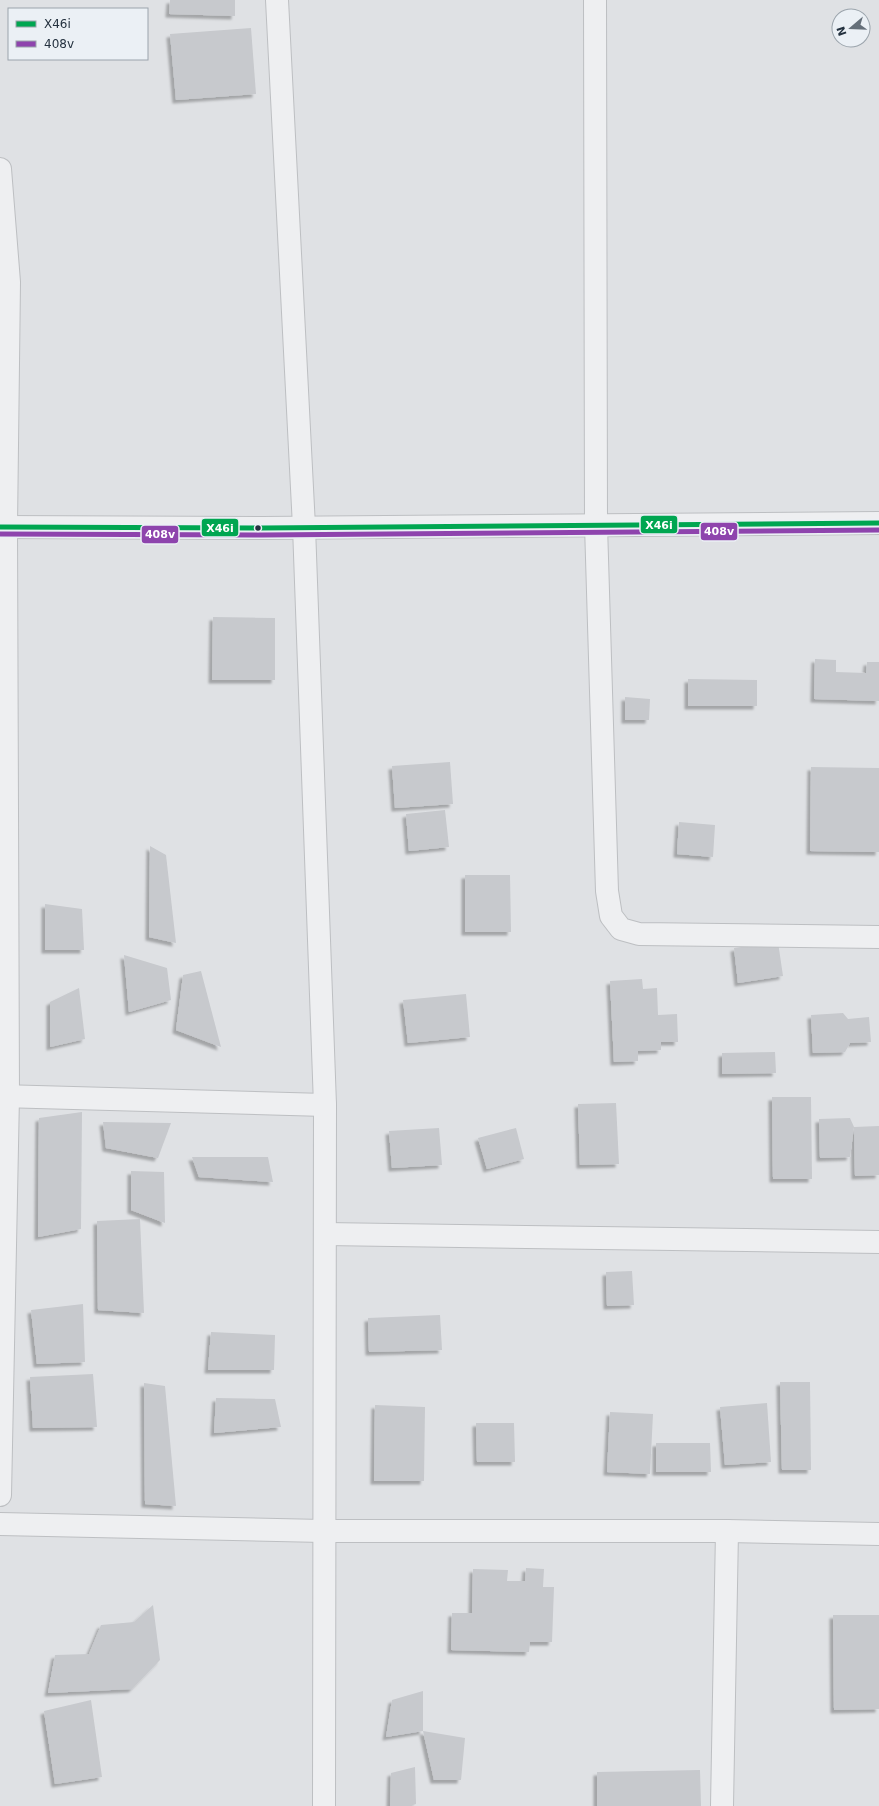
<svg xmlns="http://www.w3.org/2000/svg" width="879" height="1806" font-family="'DejaVu Sans',sans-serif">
<defs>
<filter id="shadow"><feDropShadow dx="-3.5" dy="3.5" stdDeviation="1" flood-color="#0004"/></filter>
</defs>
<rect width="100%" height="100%" fill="#dfe1e4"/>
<g fill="#c7c9cd" filter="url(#shadow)">
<path d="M170 0H235V16L169 14Z"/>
<path d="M251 28 256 94 176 100 170 34Z"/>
<path d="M213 617 275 618V680H212Z"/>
<path d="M815 659 836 660V672L866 673 867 662H879V701L814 699Z"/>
<path d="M688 679 757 680V706H688Z"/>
<path d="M625 697 650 699 649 720H625Z"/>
<path d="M450 762 453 804 395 808 392 766Z"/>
<path d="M811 767 879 768V852L810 851Z"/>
<path d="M445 810 449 847 409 851 406 814Z"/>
<path d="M679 822 715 825 713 857 677 854Z"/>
<path d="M150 846 166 855 176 943 149 937Z"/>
<path d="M465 875H510L511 932H465Z"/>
<path d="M45 904 82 909 84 950H45Z"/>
<path d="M778 942 783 976 738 983 734 948Z"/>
<path d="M124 955 167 968 171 1000 129 1012Z"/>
<path d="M201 971 221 1047 176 1030 183 975Z"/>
<path d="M642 979 643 989 657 988 658 1015 677 1014 678 1042H661V1050L638 1051V1061L614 1062 610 981Z"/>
<path d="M79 988 85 1039 50 1047V1002Z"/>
<path d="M466 994 470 1037 408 1043 403 1000Z"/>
<path d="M843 1013 848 1019 869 1017 871 1042 850 1043 845 1052 813 1053 811 1015Z"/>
<path d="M775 1052 776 1073 722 1074V1053Z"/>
<path d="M772 1097H811L812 1179H773Z"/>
<path d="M616 1103 619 1164 580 1165 578 1104Z"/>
<path d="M82 1112 81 1229 38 1237 39 1118Z"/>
<path d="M850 1118 854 1127 850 1157 820 1158 819 1119Z"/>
<path d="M103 1122 171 1123 158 1158 106 1148Z"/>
<path d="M879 1126V1175L855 1176 854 1127Z"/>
<path d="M439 1128 442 1165 392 1168 389 1131Z"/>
<path d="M516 1128 524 1159 487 1169 478 1138Z"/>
<path d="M192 1157H268L273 1182 199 1177Z"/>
<path d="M131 1171 164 1172 165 1223 131 1210Z"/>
<path d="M140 1219 144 1313 98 1310 97 1221Z"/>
<path d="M632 1271 634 1305 607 1306 606 1272Z"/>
<path d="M83 1304 85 1362 37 1364 31 1310Z"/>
<path d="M440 1315 442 1350 369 1352 368 1318Z"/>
<path d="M211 1332 275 1335 274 1370H208Z"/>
<path d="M93 1374 97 1427 33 1428 30 1377Z"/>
<path d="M780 1382H810L811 1470H782Z"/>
<path d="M144 1383 165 1386 176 1506 145 1504Z"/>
<path d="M216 1398 275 1399 281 1427 214 1433Z"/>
<path d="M767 1403 771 1462 725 1465 720 1407Z"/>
<path d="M375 1405 425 1407 424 1481H374Z"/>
<path d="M610 1412 653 1414 650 1474 607 1472Z"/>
<path d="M476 1423H514L515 1462H477Z"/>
<path d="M656 1443H710L711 1472H656Z"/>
<path d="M526 1568 544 1569 543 1587H554L552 1642H530L529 1652 451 1650 452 1613H472L473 1569 508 1570 507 1581H525Z"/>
<path d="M153 1605 160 1660 132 1689 48 1693 55 1655 89 1654 101 1625 134 1622Z"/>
<path d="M833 1615H879V1709L834 1710Z"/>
<path d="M423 1691V1731L386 1737 392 1700Z"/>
<path d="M91 1700 102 1777 55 1784 44 1711Z"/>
<path d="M423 1731 465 1738 461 1780H434Z"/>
<path d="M415 1767 416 1804 410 1806H390L391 1773Z"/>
<path d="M700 1770 701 1806H597V1772Z"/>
</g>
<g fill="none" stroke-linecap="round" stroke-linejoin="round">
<g stroke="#bdbfc2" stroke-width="24">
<g id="minor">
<path d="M277 0 304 527 325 1105 324 1806"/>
<path d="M595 0 596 525 607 891 611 916 621 929 639 934 879 937"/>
<path d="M0 169 9 282 6 527 8 1096 0 1495"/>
<path d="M0 527 262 528 879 523"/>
<path d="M0 1096 325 1105"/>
<path d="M325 1234 879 1242"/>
<path d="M0 1524 323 1531H727L879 1534"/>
<path d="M722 1806 727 1531"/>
</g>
</g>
<use href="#minor" stroke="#eeeff1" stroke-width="22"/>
<g stroke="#ebf0f5" stroke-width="8">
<path id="bus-1" d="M0 527 262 528 879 523"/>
</g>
<g stroke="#ebf0f5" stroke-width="8">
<path id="bus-2" d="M0 534 262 535 879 530"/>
</g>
<use href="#bus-1" stroke="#00a651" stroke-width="5"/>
<use href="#bus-2" stroke="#8e44ad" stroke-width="5"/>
</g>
<circle fill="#24313f" stroke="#ebf0f5" stroke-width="1.5" cx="258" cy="528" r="3.5"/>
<g stroke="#ebf0f5" stroke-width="1.5">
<rect x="640" y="515" width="38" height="19" rx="4" fill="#00a651"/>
<rect x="201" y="518" width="38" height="19" rx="4" fill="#00a651"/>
<rect x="700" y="522" width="38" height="19" rx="4" fill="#8e44ad"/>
<rect x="141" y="525" width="38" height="19" rx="4" fill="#8e44ad"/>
</g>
<g font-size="11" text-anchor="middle" font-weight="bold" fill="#fff">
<text x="659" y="529">X46i</text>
<text x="220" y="532">X46i</text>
<text x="719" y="535">408v</text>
<text x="160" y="538">408v</text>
</g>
<rect x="8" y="8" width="140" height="52" fill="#ebf0f5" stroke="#9ba4ac"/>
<rect x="16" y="21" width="20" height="6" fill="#00a651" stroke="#9ba4ac"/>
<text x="44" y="28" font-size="12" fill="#24313f">X46i</text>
<rect x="16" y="41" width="20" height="6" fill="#8e44ad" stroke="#9ba4ac"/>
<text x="44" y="48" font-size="12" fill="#24313f">408v</text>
<g transform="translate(851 28) rotate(251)"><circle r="19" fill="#ebf0f5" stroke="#9ba4ac"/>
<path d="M0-3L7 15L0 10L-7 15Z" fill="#656f79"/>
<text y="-6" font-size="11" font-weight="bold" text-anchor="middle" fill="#24313f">N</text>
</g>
</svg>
